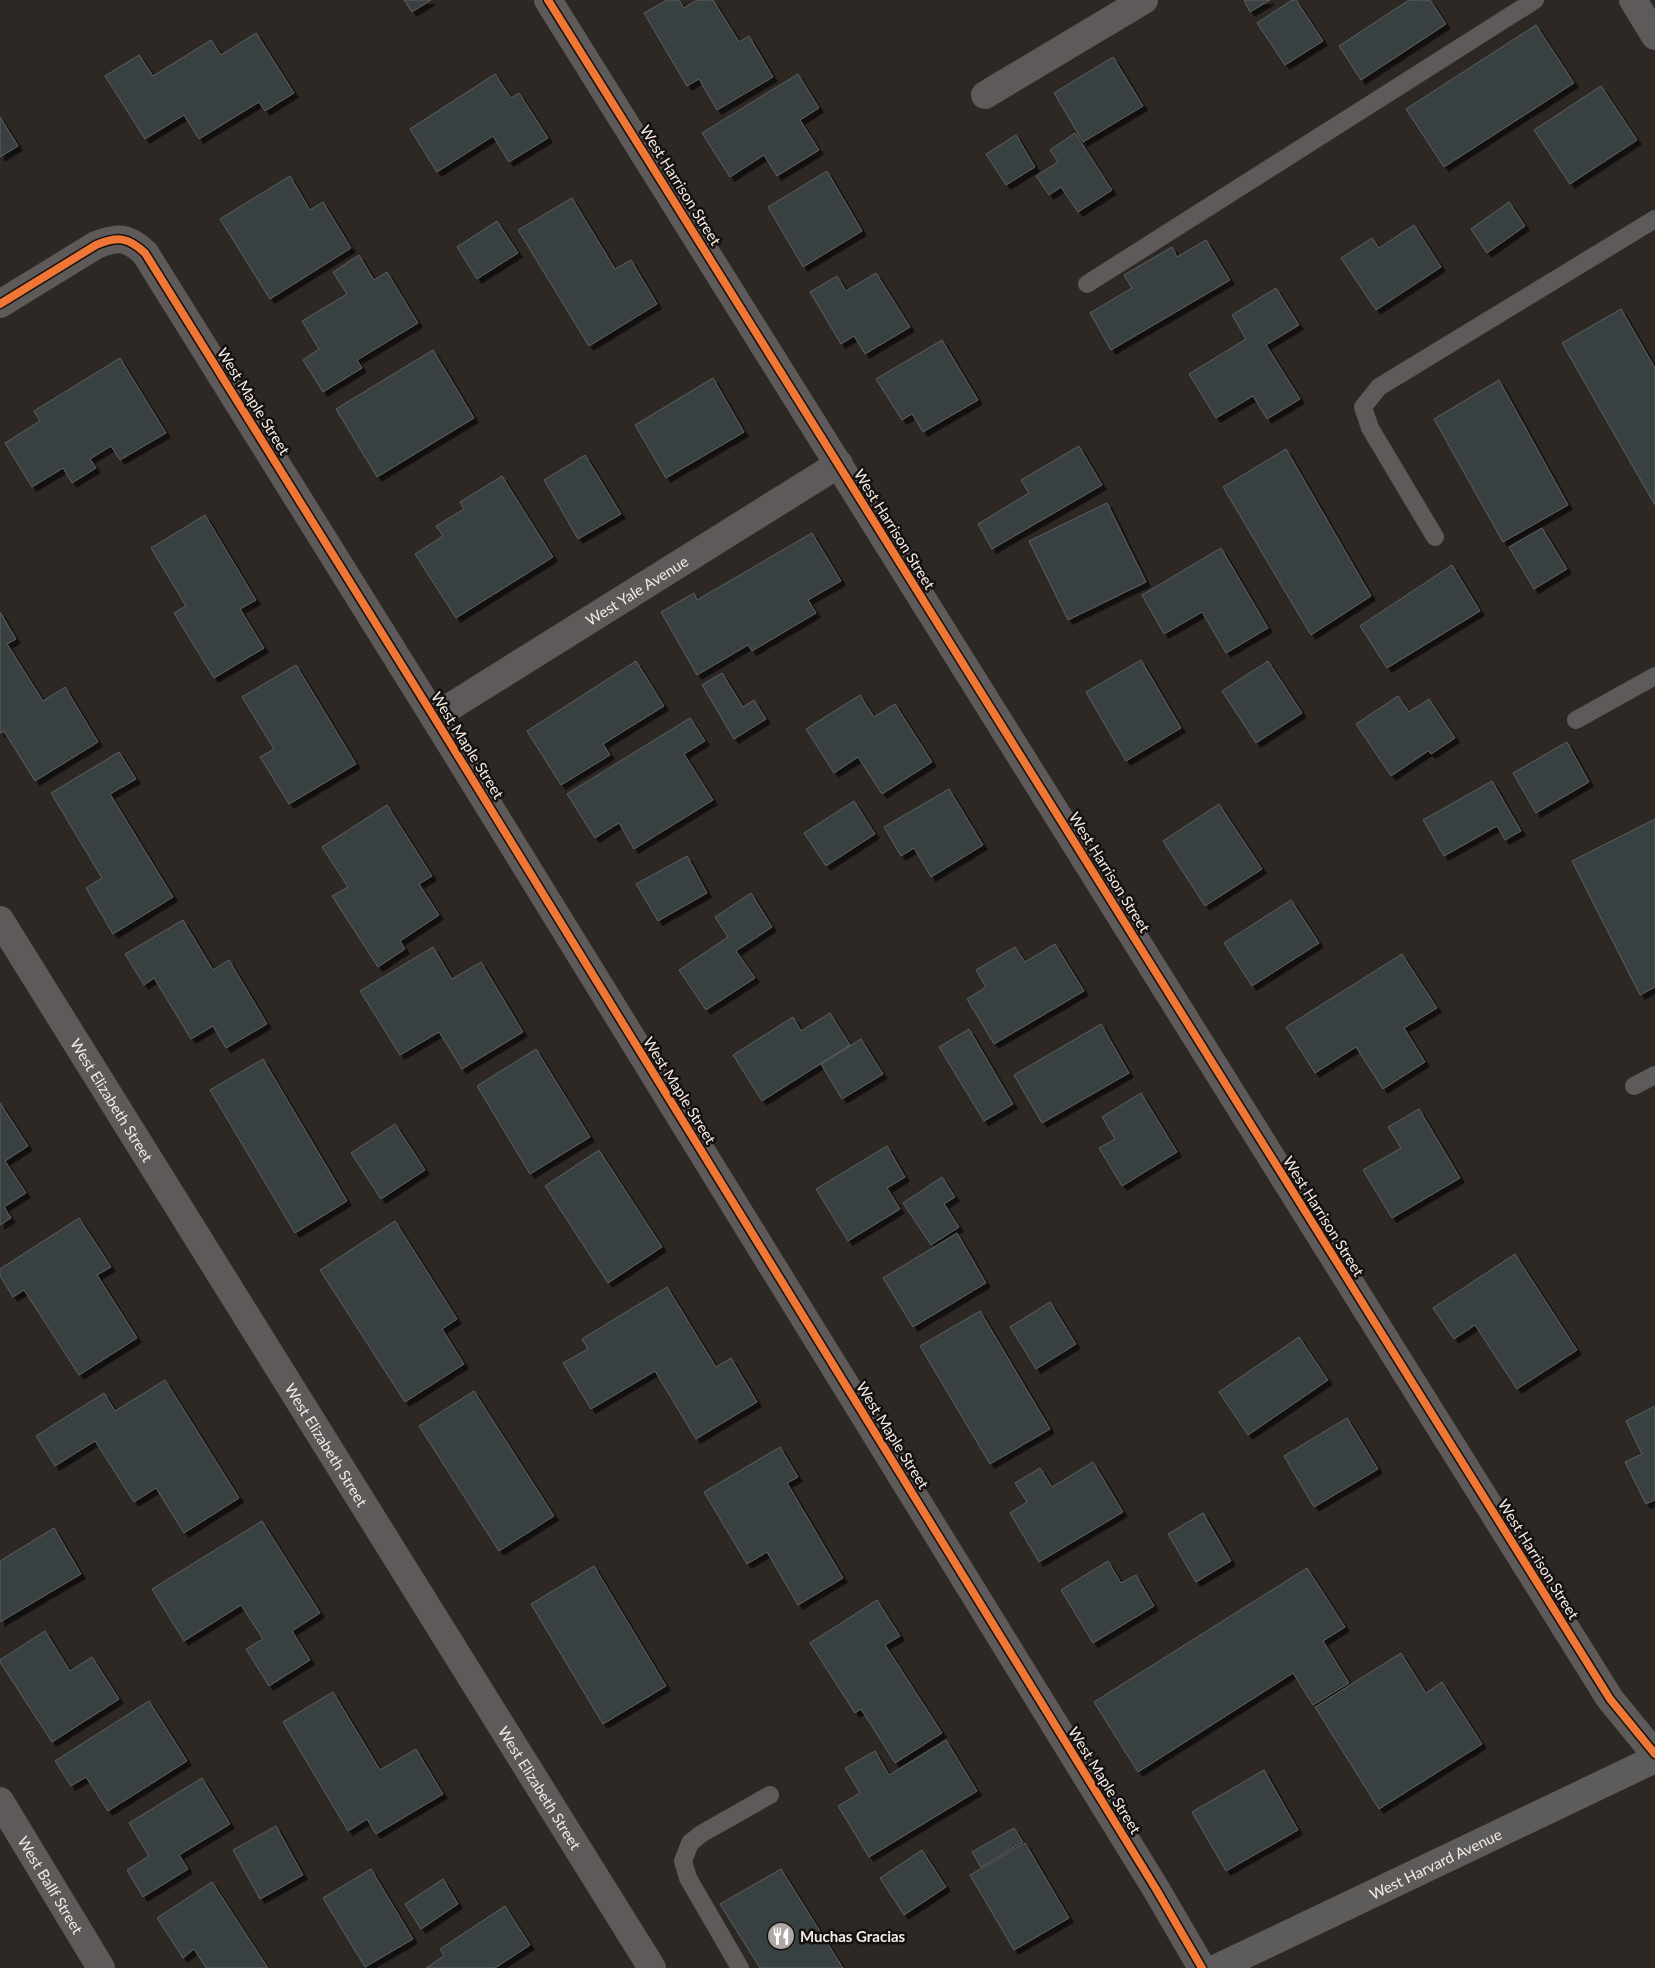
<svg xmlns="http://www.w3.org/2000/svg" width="1655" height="1968" font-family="Lato,sans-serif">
<defs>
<filter id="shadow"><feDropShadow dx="4.5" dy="4.5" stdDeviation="0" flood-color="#0009"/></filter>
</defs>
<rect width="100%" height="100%" fill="#2e2825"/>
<g fill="#394143" stroke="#5e5f5f" filter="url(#shadow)">
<path d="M404 0H431L412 12Z"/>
<path d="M667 0H679L684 8 697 0H713L739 42 749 36 773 77 717 110 699 79 687 86 644 13Z"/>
<path d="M1244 0H1270L1250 12Z"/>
<path d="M1292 0H1296L1323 41 1285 65 1257 23Z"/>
<path d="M1409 0H1430L1446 24 1361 80 1339 46Z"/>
<path d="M1536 25 1574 83 1444 167 1406 109Z"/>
<path d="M256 33 294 93 265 111 259 102 199 139 184 115 145 139 105 76 139 55 153 76 211 40 221 55Z"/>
<path d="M1113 57 1143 106 1083 142 1054 93Z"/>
<path d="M495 74 511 98 519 93 548 138 509 162 493 136 437 172 410 129Z"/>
<path d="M798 74 819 108 800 120 819 150 777 176 764 155 730 177 702 133Z"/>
<path d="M1601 86 1637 140 1570 184 1534 130Z"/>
<path d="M0 117 18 146 0 157Z"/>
<path d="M1075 133 1112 190 1078 212 1061 187 1049 195 1036 176 1058 162 1050 150Z"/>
<path d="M1016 135 1035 167 1006 185 986 154Z"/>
<path d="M827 171 862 231 803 267 768 207Z"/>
<path d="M290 176 310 210 323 202 351 248 270 299 220 219Z"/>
<path d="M572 198 615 269 631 260 657 304 589 346 518 230Z"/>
<path d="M1509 202 1525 226 1487 253 1471 229Z"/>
<path d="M497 221 518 253 477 279 457 247Z"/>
<path d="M1414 225 1441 267 1376 310 1341 258 1372 238 1379 248Z"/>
<path d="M1206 240 1230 280 1111 350 1090 313 1132 288 1124 275 1172 247 1177 257Z"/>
<path d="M359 255 374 280 387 272 418 323 357 360 362 368 323 392 303 360 319 349 302 321 347 294 333 272Z"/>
<path d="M876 273 910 327 865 354 854 336 841 344 810 292 837 276 846 291Z"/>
<path d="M1276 288 1299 325 1266 345 1300 399 1267 419 1253 396 1216 418 1189 374 1246 339 1232 315Z"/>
<path d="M1621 309 1655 368V505L1562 343Z"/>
<path d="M942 340 978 400 923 432 912 414 902 420 876 379Z"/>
<path d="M433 350 474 418 377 477 336 409Z"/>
<path d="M120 358 166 433 120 460 111 446 90 459 96 468 72 483 63 468 32 487 5 443 40 421 34 411Z"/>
<path d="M713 378 744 432 666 478 635 425Z"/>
<path d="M1499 380 1568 505 1503 542 1434 419Z"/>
<path d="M1079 446 1102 485 992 549 978 524 1029 493 1021 480Z"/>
<path d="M1286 449 1371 596 1311 635 1223 487Z"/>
<path d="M585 455 621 514 578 539 544 480Z"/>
<path d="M502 476 553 557 456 618 415 554 443 536 436 526 464 509 460 502Z"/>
<path d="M1107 503 1146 582 1068 620 1029 541Z"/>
<path d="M205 515 256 600 240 609 264 648 214 678 174 613 186 606 151 548Z"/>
<path d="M1542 528 1567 569 1534 589 1509 547Z"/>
<path d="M812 533 841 581 808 600 816 613 752 651 748 645 697 675 661 612 694 593 697 600Z"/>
<path d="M1221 548 1268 628 1226 653 1202 612 1164 634 1142 595Z"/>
<path d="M1452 565 1480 611 1387 668 1360 626Z"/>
<path d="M0 612 16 639 7 644 43 701 65 687 98 742 35 781 4 731 0 733Z"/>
<path d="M1141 660 1181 728 1126 761 1086 692Z"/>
<path d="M636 661 664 706 603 744 610 755 561 785 527 731Z"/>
<path d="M1268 661 1302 713 1256 743 1222 691Z"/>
<path d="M296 665 356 764 289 804 260 757 274 749 242 697Z"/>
<path d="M722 673 743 707 754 700 766 719 734 739 702 685Z"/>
<path d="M860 695 874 717 895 704 932 762 882 794 858 757 834 773 806 729Z"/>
<path d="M1398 696 1409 712 1429 699 1455 738 1431 754 1428 751 1391 776 1356 724Z"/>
<path d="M690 718 705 741 684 754 713 800 634 849 619 823 595 838 567 794Z"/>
<path d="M1567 742 1589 782 1536 813 1513 773Z"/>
<path d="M119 752 136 779 110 794 173 897 113 934 86 888 102 878 51 793Z"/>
<path d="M1492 781 1521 831 1505 840 1497 826 1444 856 1423 820Z"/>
<path d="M949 789 983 845 931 877 914 848 901 856 884 827Z"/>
<path d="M854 801 875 834 826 866 804 833Z"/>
<path d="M1219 804 1262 869 1205 906 1163 841Z"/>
<path d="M387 805 432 876 419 884 439 915 400 941 405 949 378 967 332 896 348 887 322 847Z"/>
<path d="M1655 819V987L1640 995 1572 861Z"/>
<path d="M687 856 707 893 658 921 636 884Z"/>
<path d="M751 893 772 927 736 951 755 978 706 1010 679 970 728 937 715 917Z"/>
<path d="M1291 900 1319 943 1252 986 1224 943Z"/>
<path d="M183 920 213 970 229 960 267 1024 226 1048 213 1026 191 1039 154 978 144 985 125 954Z"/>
<path d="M1055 944 1084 991 994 1044 967 999 986 987 976 970 1015 947 1025 962Z"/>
<path d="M433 947 452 979 481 962 523 1032 462 1069 439 1032 400 1055 360 991Z"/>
<path d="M1402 954 1437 1008 1404 1028 1425 1062 1383 1089 1356 1047 1315 1073 1286 1027Z"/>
<path d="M830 1013 850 1045 762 1101 733 1055 793 1017 801 1031Z"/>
<path d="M1101 1024 1129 1073 1042 1123 1014 1075Z"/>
<path d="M969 1029 1013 1104 984 1121 939 1047Z"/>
<path d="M861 1039 883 1074 842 1099 821 1064Z"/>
<path d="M536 1049 590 1137 530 1174 477 1086Z"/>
<path d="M263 1059 347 1201 295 1233 210 1090Z"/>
<path d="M1141 1093 1177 1152 1122 1186 1099 1148 1115 1139 1102 1117Z"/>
<path d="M0 1103 28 1146 5 1161 26 1193 4 1207 11 1218 0 1225Z"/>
<path d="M1419 1109 1460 1178 1392 1218 1363 1170 1401 1148 1388 1127Z"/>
<path d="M395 1124 425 1170 381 1199 351 1153Z"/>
<path d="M887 1146 905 1177 887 1188 900 1209 848 1241 816 1189Z"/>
<path d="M599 1150 662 1247 608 1283 545 1186Z"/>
<path d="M942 1177 955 1197 944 1204 959 1227 931 1245 903 1203Z"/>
<path d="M79 1218 111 1267 97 1275 137 1338 79 1375 24 1290 13 1297 0 1276V1269Z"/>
<path d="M395 1221 457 1319 442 1329 464 1364 405 1402 320 1270Z"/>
<path d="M957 1233 986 1283 913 1327 883 1278Z"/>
<path d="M1515 1254 1577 1350 1517 1389 1475 1325 1454 1339 1433 1308Z"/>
<path d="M667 1287 716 1367 731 1358 757 1402 696 1439 655 1371 591 1409 563 1363 588 1349 582 1339Z"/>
<path d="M1050 1302 1076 1344 1036 1369 1010 1327Z"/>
<path d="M980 1311 1050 1429 990 1464 920 1346Z"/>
<path d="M1299 1337 1328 1380 1248 1435 1219 1392Z"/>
<path d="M165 1380 239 1498 184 1533 156 1488 134 1502 95 1441 55 1466 36 1436 104 1393 115 1411Z"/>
<path d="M474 1391 554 1516 499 1551 419 1426Z"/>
<path d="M1655 1406V1500L1646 1504 1625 1462 1642 1454 1626 1421Z"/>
<path d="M1347 1418 1378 1469 1314 1507 1284 1456Z"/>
<path d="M780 1447 798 1477 787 1483 843 1578 798 1605 767 1552 747 1564 704 1492Z"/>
<path d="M1093 1462 1123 1512 1039 1562 1010 1513 1027 1502 1015 1483 1040 1468 1052 1487Z"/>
<path d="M1203 1513 1231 1561 1196 1582 1168 1534Z"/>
<path d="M262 1521 320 1613 292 1631 310 1660 269 1686 246 1649 263 1639 241 1605 184 1641 152 1589Z"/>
<path d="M54 1528 81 1574 0 1622V1561Z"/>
<path d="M1108 1561 1121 1583 1136 1575 1154 1606 1093 1643 1061 1590Z"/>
<path d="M594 1566 666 1686 603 1724 531 1604Z"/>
<path d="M1307 1568 1345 1627 1323 1641 1349 1683 1313 1705 1293 1673 1138 1772 1094 1702Z"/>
<path d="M877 1600 900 1636 885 1645 942 1733 895 1763 861 1709 855 1713 810 1643Z"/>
<path d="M45 1631 70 1671 92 1657 119 1699 52 1742 0 1662V1660Z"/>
<path d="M1401 1653 1426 1693 1442 1682 1482 1744 1379 1809 1315 1707Z"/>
<path d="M333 1692 380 1770 416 1749 443 1794 376 1834 367 1819 348 1831 283 1722Z"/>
<path d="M149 1701 187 1761 108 1811 86 1777 71 1786 55 1761Z"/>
<path d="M946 1740 977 1791 869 1857 838 1806 860 1793 845 1768 875 1751 889 1775Z"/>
<path d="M1264 1770 1298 1830 1226 1871 1192 1812Z"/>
<path d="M202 1778 230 1824 179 1855 188 1869 143 1897 127 1870 149 1856 129 1823Z"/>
<path d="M276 1826 303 1875 260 1899 233 1850Z"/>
<path d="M1014 1828 1023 1842 981 1867 972 1852Z"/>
<path d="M1025 1843 1069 1918 1014 1950 970 1875Z"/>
<path d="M922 1850 946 1887 904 1915 880 1878Z"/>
<path d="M371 1869 413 1939 365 1967 323 1898Z"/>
<path d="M781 1869 843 1968H760L720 1904Z"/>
<path d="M443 1879 458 1904 421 1929 405 1904Z"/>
<path d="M212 1882 268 1968H206L194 1949 183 1958 157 1918Z"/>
<path d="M505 1906 530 1945 495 1968H426L444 1956 440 1949Z"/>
</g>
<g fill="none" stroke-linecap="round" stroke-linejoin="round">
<g stroke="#5d5a59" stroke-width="18">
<path d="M1087 284 1535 0"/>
<path d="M1435 537 1370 428 1363 407 1379 387 1655 219"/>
<path d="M1576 720 1655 676"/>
<path d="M1634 1086 1655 1075"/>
<path d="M740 1968 688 1878 683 1861 690 1843 701 1834 770 1795"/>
</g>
<g stroke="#5d5a59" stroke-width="28">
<path d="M548 0 1610 1699 1655 1754"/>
<path d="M1633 0 1655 36"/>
<path d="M985 95 1144 0"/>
<path d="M0 304 96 245C118 236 128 237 145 253L434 717 1156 1889 1202 1968"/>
<path id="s1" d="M434 717 839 464"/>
<path id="s2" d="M0 920 652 1968"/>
<path id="s3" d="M0 1801 101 1968"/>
</g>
<path stroke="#5e5c5b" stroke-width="28" id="s4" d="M1217 1968 1655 1759"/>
<g stroke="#16110e" stroke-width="11">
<g id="cycleway">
<path d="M548 0 1610 1699 1655 1754"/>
<path d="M0 304 96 245C118 236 128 237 145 253L434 717 1156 1889 1202 1968"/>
</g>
</g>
<use href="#cycleway" stroke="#f07635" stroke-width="8"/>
</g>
<defs>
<g id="restaurant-disc" transform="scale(1.4375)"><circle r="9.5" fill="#aea7a4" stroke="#16110e"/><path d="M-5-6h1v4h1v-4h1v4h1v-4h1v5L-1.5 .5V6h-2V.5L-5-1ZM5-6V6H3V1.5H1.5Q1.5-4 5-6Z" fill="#fff"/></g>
</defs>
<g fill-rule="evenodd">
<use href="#restaurant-disc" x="781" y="1936"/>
</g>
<g text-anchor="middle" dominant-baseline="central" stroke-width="5" stroke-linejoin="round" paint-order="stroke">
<g font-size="15" fill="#f3ebe8" stroke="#16110e">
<text transform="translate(681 185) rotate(58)">West Harrison Street</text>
<text transform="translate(254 401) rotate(58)">West Maple Street</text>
<text transform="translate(895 529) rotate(58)">West Harrison Street</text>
<text stroke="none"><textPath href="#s1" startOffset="239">West Yale Avenue</textPath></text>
<text transform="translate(468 745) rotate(58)">West Maple Street</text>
<text transform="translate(1110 872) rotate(58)">West Harrison Street</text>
<text transform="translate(680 1090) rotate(58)">West Maple Street</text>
<text stroke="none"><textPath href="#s2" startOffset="212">West Elizabeth Street</textPath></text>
<text transform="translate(1324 1216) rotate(58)">West Harrison Street</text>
<text transform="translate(893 1435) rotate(58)">West Maple Street</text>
<text stroke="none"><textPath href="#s2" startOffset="618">West Elizabeth Street</textPath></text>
<text transform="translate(1539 1559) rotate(58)">West Harrison Street</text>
<text transform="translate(1105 1780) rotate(58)">West Maple Street</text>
<text stroke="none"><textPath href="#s2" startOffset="1022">West Elizabeth Street</textPath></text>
<text stroke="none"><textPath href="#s4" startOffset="242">West Harvard Avenue</textPath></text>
<text stroke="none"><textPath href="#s3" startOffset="98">West Ballf Street</textPath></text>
</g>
<g font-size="15" font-weight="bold" fill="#f3ebe8" stroke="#16110e" text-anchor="start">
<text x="800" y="1936">Muchas Gracias</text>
</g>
</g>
</svg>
